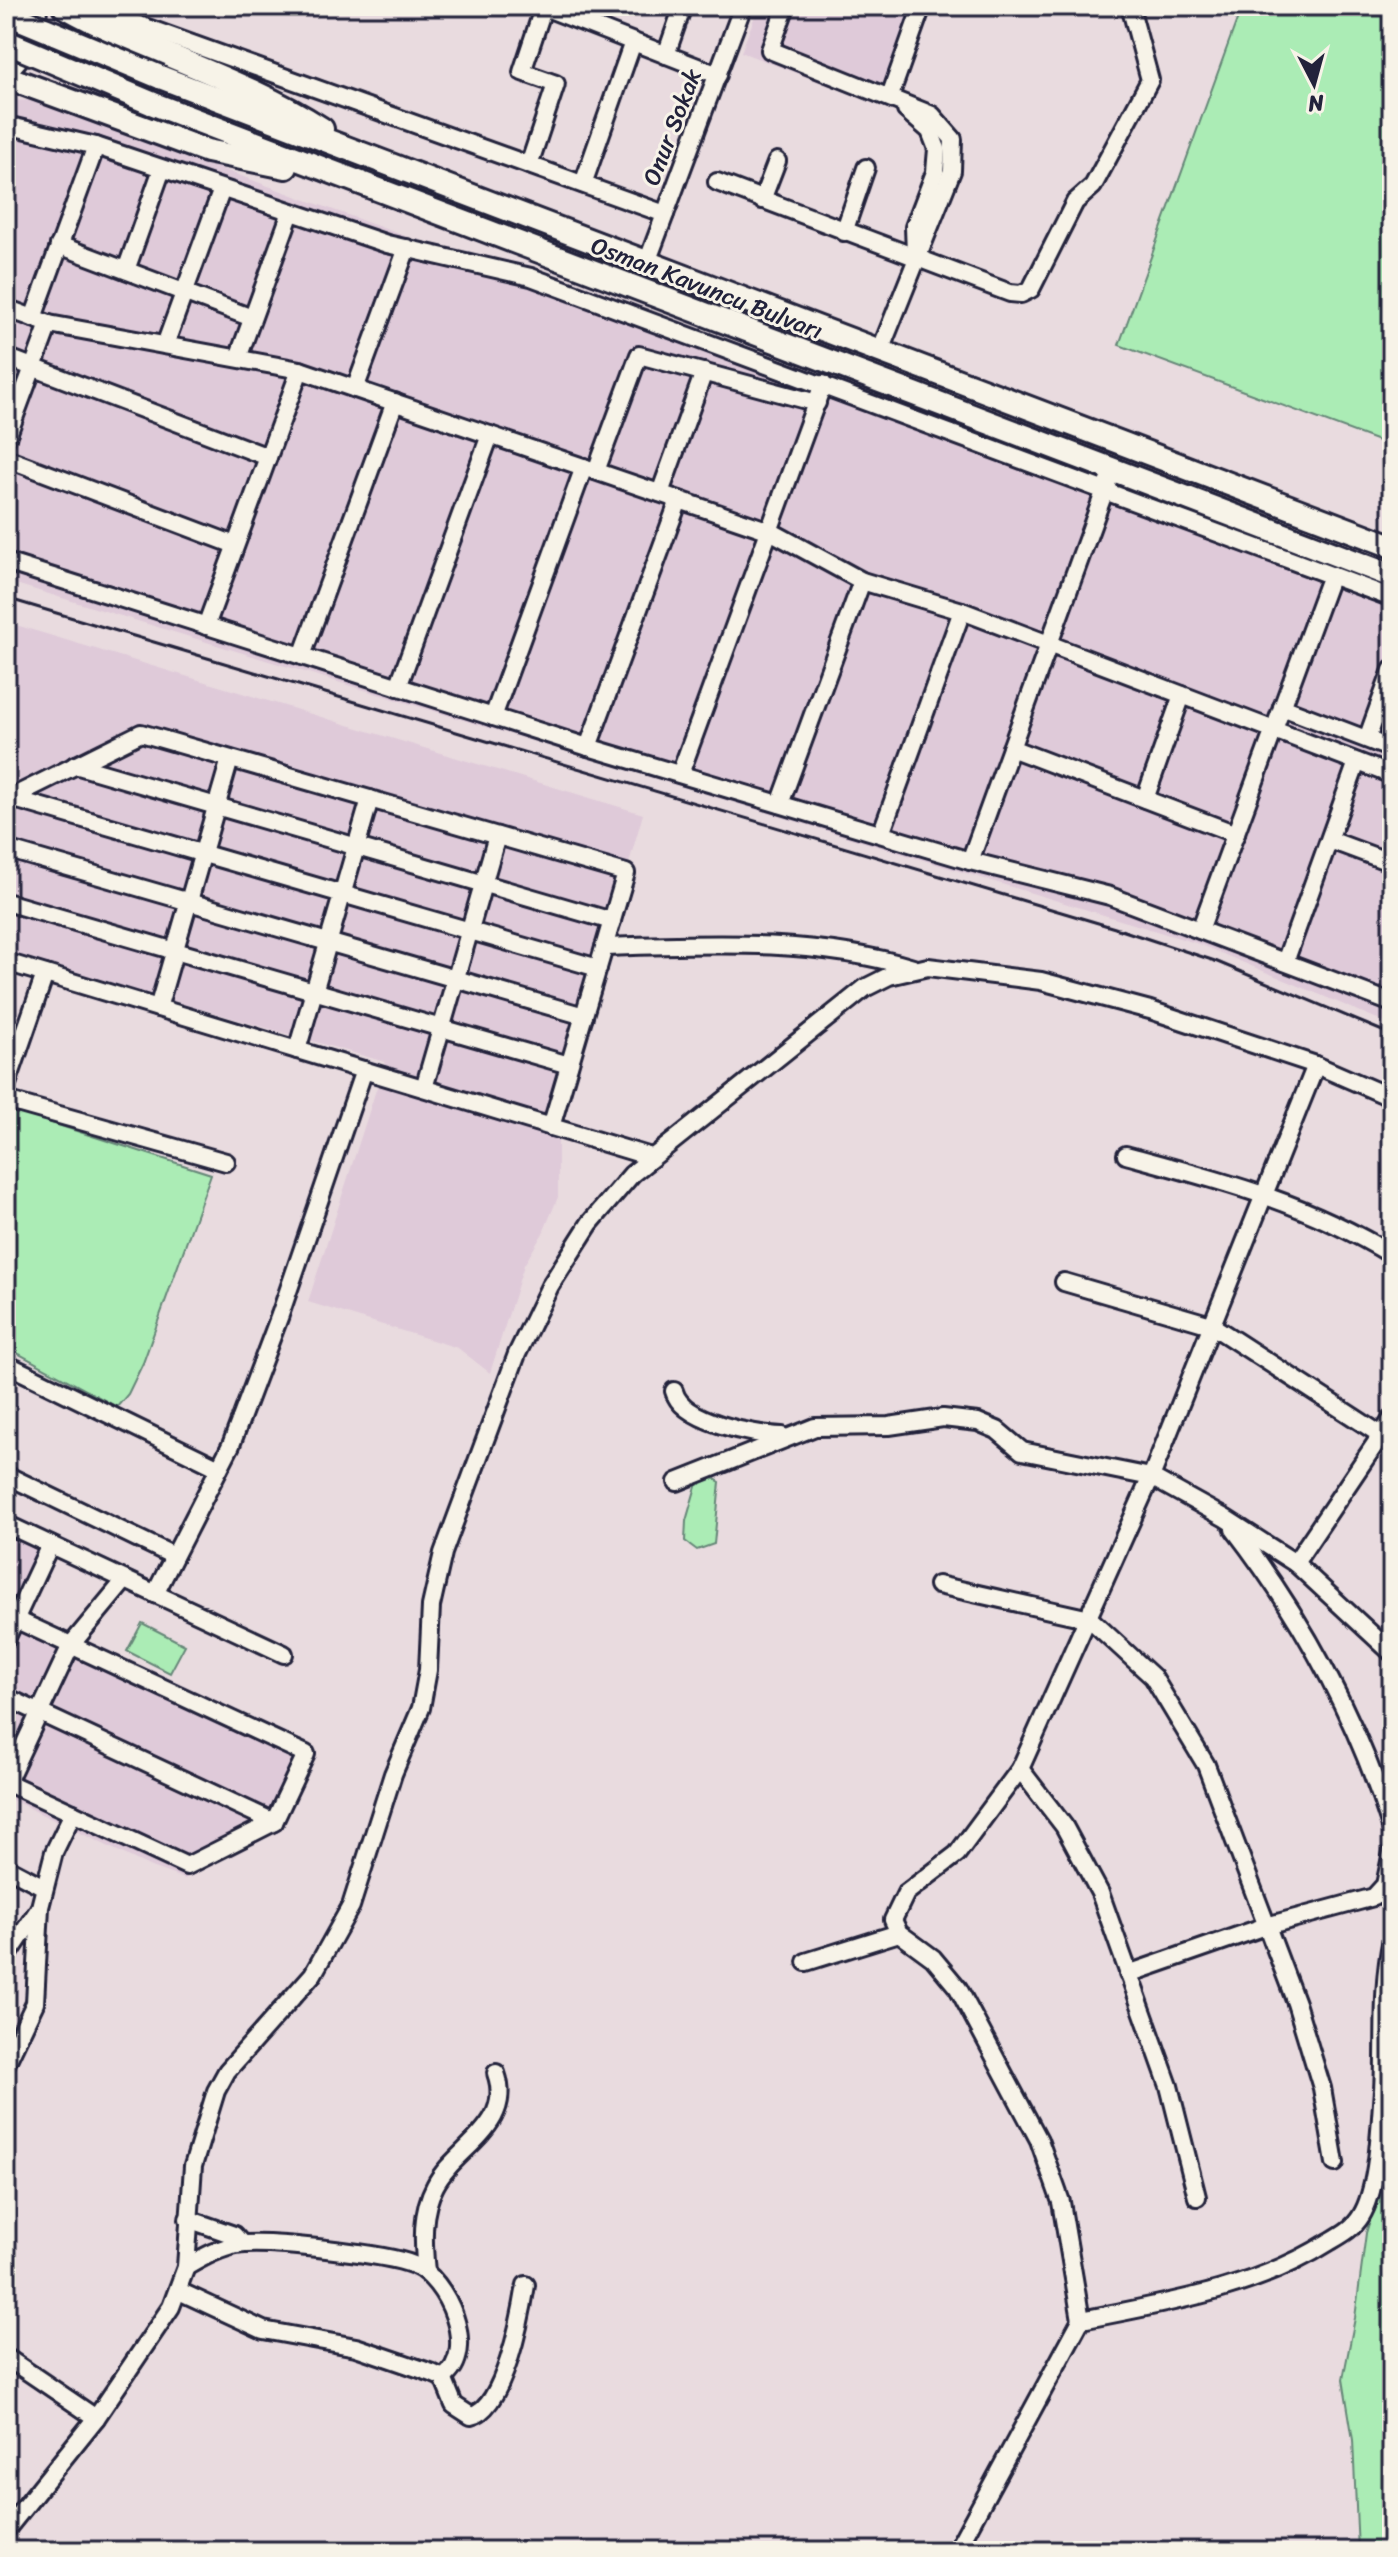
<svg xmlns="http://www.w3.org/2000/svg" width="1398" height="2557" font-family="Sriracha,sans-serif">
<rect width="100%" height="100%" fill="#e9dbdf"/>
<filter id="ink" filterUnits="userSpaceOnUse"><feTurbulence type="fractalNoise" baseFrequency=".0125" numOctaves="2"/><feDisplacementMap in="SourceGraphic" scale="16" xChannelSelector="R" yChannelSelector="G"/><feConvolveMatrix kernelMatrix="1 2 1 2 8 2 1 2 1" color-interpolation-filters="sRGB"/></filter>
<g filter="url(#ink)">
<g fill="#dfcad9">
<path d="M759 6H932L893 110 741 52Z"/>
<path d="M34 100 1392 598V1025L1199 944 6 581V101Z"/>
<path d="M6 622 643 814 558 1110V1197L543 1233 524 1265 490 1373 458 1348 308 1302 385 1062 6 953Z"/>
<path d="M6 1511 60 1538 50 1550 21 1623 313 1752 271 1827 185 1879 151 1867 6 1797Z"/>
</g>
<g fill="#abecb5" stroke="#668778" stroke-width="2">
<path d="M1242 6H1392V446L1119 345Z"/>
<path d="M11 1110 211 1174 143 1363 128 1394 117 1407 6 1347V1123Z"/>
<path d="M710 1476 720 1482 714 1544 697 1550 685 1541 686 1521 697 1483Z"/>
<path d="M142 1623 185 1645 170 1673 127 1651Z"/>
<path d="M1392 2068V2551H1358L1353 2440 1343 2379 1355 2318 1366 2233 1383 2178Z"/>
</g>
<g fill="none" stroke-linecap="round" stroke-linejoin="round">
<g stroke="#22223b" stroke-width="22">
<g id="minor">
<path d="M108 6 120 18 665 214"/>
<path d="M786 6 770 50 932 115 953 139 952 171 880 351"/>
<path d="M544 7 718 75"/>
<path d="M666 55 683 6"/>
<path d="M6 73C27 55 38 33 38 6"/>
<path d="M890 96 922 6"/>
<path d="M906 110 930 131 937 149 935 172 914 227 915 254"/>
<path d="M6 125 96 146 387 244 531 277 1392 598"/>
<path d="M529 165 556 84 522 72 544 6"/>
<path d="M717 182 1010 293 1021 294 1031 289 1075 202 1093 186 1150 80 1130 6"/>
<path d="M583 184 633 42"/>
<path d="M762 200 777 161"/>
<path d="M844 232 866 168"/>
<path d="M59 245 252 318"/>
<path d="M646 265 743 6"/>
<path d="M126 270 162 169"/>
<path d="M6 308 49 324 300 370 770 531 862 581 962 611 1392 775"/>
<path d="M33 318 96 146"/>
<path d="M165 345 222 189"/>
<path d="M6 357 268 457"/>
<path d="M238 358 291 212"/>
<path d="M355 389 407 248"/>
<path d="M6 440 49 324"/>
<path d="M6 458 235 545"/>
<path d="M596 471 639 355 817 403"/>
<path d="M660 493 704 372"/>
<path d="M6 562 588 747 970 861 1110 896 1392 1003"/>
<path d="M206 626 300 370"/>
<path d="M302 656 395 402"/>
<path d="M398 687 490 435"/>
<path d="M1282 707 1392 749"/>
<path d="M493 717 584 467"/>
<path d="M1367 739 1392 670"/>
<path d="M588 747 679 500"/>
<path d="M1011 748 1236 834"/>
<path d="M75 765 612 921"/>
<path d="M680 774 823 384"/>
<path d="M11 798 598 968"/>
<path d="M1145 799 1182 695"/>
<path d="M6 800 141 733 626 873 551 1127"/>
<path d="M780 804 862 581"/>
<path d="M881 834 962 611"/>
<path d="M1330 840 1392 863"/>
<path d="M6 849 584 1016"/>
<path d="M970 861 1109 479"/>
<path d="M6 902 569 1065"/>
<path d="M1200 930 1331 575"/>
<path d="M604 947C706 944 814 938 913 968"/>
<path d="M6 962 651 1157"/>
<path d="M1285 962 1357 762"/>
<path d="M158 1008 230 759"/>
<path d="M297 1050 370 799"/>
<path d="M6 1087 45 974"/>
<path d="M424 1088 497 836"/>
<path d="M6 1100 226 1162"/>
<path d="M1126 1155C1222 1181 1305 1202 1392 1255"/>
<path d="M1064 1282 1211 1325 1392 1442"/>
<path d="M6 1364 219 1468"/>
<path d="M674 1391C682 1422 754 1435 782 1436"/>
<path d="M6 1475 174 1556"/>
<path d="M677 1482 815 1427 889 1426 943 1418 978 1422 997 1430 1022 1451 1151 1477 1225 1518 1295 1563 1392 1653"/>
<path d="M6 1524 284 1654"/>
<path d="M1234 1529C1304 1620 1358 1721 1392 1830"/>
<path d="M1295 1563 1392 1419"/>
<path d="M938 1585 1090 1619 1153 1677 1206 1765 1296 2003 1322 2088 1335 2163"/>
<path d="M155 1594 231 1445 280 1315 364 1070"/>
<path d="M6 1615 306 1754 274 1822 187 1866 6 1782"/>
<path d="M6 1639 50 1545"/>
<path d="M6 1697 274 1822"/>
<path d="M1020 1769 1064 1826 1100 1893 1169 2086 1197 2197"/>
<path d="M6 1784 71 1645 125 1580"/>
<path d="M6 1867 44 1887"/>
<path d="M6 1958 39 1909"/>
<path d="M806 1962 899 1933"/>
<path d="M1128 1974 1266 1926 1374 1897 1385 1885 1392 1852"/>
<path d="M6 2064 35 2003 40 1907 54 1852 73 1813"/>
<path d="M188 2219 234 2235 242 2244"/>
<path d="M186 2267C202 2258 219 2248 237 2245 264 2240 389 2254 414 2265 446 2278 480 2351 443 2378"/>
<path d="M426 2272C423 2243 421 2212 435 2186 454 2148 515 2126 496 2073"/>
<path d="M179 2291 263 2330 356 2347 432 2373 443 2378 454 2405 471 2416C504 2409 521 2316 526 2285"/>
<path d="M1081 2320 1061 2202 1039 2140 958 1988 933 1958 899 1933 893 1920 906 1893 957 1854 1020 1769 1151 1477 1316 1065"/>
<path d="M6 2357 96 2418"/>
<path d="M6 2530 96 2418 171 2307 186 2267 193 2166 216 2091 227 2071 313 1974 351 1906 393 1774 421 1708 428 1670 431 1606 443 1553 517 1354 550 1286 590 1223 632 1174 865 988 889 976 928 967 1041 981 1150 1010 1316 1065 1392 1098"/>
<path d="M956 2551 1081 2320C1166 2303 1254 2290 1329 2242 1341 2235 1354 2228 1361 2216 1379 2187 1380 2124 1383 2090 1386 2039 1381 1989 1392 1939"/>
</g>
</g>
<g stroke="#22223b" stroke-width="28">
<g id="highway">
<path d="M64 6C147 53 241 77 322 129"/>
<path d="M6 77 207 151 286 167"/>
<path d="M160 77 1392 546"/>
<path d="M151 103 1392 576"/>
</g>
</g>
<use href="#minor" stroke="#f7f3e8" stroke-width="16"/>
<use href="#highway" stroke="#f7f3e8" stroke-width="22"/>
<path stroke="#22223b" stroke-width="3" d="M6 598 1115 928 1215 961 1392 1035"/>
<g stroke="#22223b" stroke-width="28" stroke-linecap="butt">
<g id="highway-bridge">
<path d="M6 13 160 77"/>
<path d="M6 42 151 103"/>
</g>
</g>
<use href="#highway-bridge" stroke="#f7f3e8" stroke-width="22"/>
</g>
</g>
<g text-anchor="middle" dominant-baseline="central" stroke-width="6" stroke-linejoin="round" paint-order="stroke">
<g font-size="24" fill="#22223b" stroke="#f7f3e8">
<text transform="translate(672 127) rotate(-69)">Onur Sokak</text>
<text transform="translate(707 288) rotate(21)">Osman Kavuncu Bulvarı</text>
</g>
</g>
<rect width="1398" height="2557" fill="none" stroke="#f7f3e8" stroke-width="32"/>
<rect x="16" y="16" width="1366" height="2525" fill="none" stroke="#22223b" stroke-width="3" filter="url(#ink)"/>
<g transform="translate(1314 84) rotate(174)" stroke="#f7f3e8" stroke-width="6" paint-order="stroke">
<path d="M0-6L14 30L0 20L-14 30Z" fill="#22223b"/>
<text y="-12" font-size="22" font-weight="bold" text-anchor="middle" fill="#22223b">N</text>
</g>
</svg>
